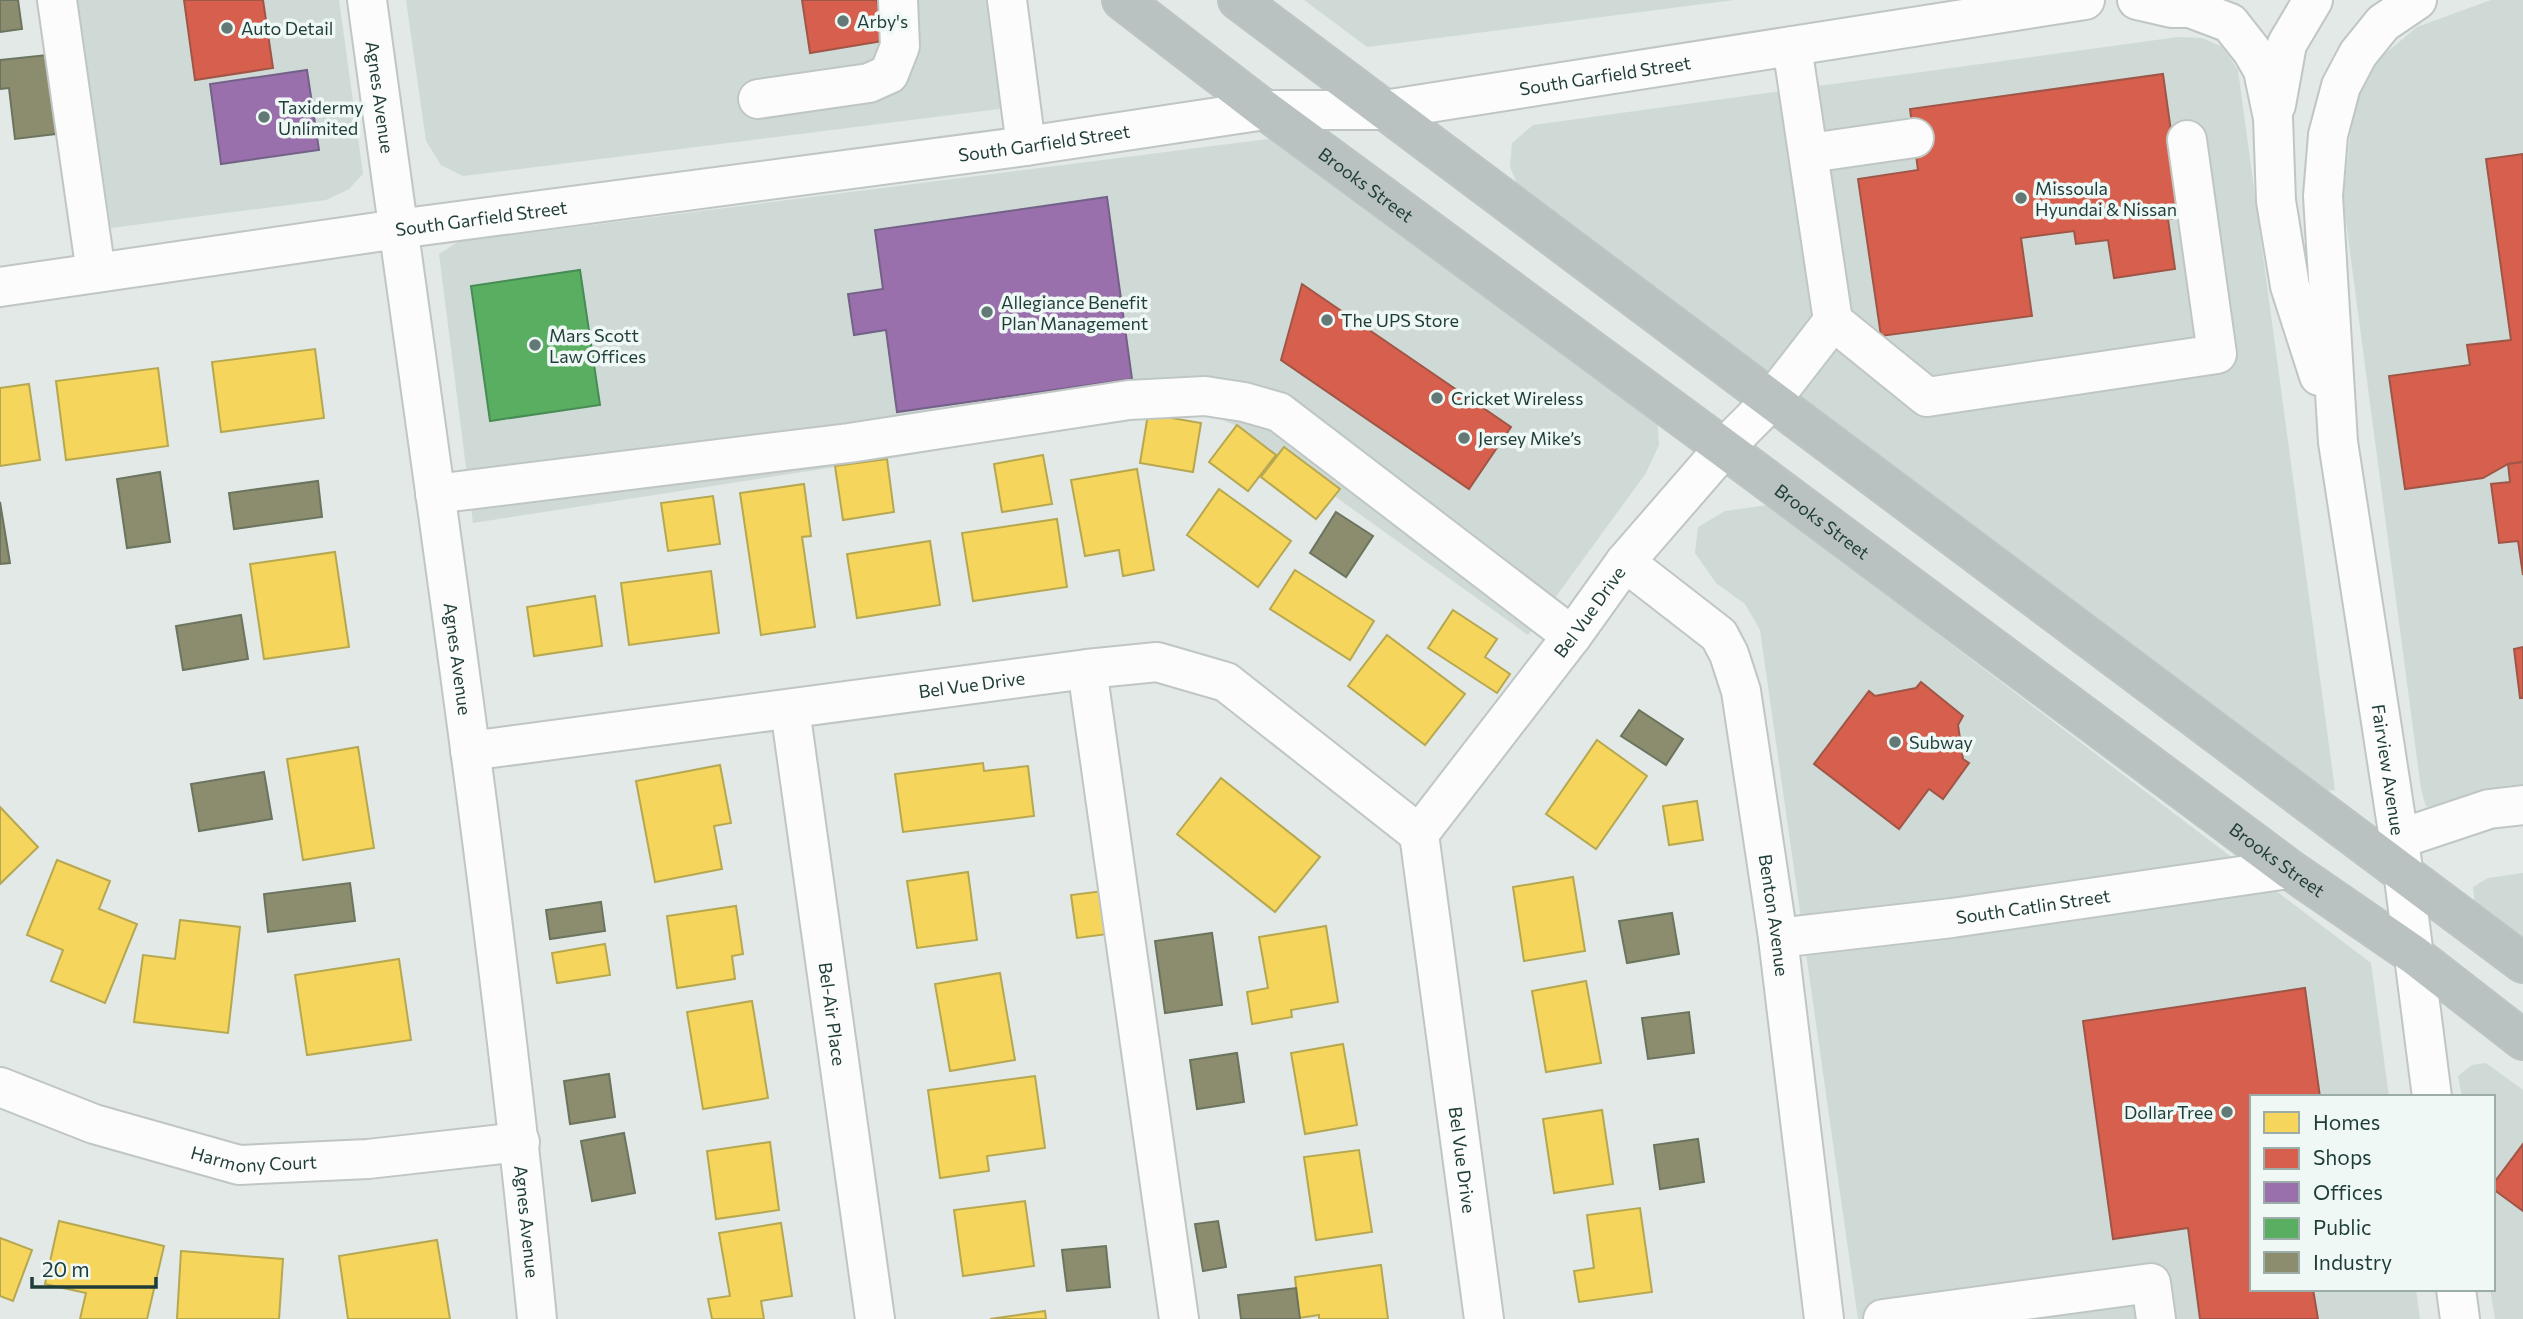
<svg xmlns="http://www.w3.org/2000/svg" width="2523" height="1319" font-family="Commissioner,sans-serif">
<rect width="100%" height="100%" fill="#e2e9e6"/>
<g fill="#cfdad7">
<path d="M77 0H339L363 174 349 189 326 200 111 228Z"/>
<path d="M406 0H994L1007 108 463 176 441 165 426 141Z"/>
<path d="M1304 0H1734L1367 47Z"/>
<path d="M2491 0H2523V799L2444 810 2426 806 2421 789 2343 199 2354 101 2374 63 2417 27Z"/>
<path d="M2178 37 2202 38 2223 47 2238 70 2335 790 2319 792 1519 189 1510 167 1512 143 1533 125Z"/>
<path d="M1284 137 1657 414 1659 445 1646 473 1528 635 1237 426 1213 416 1178 413 1148 414 887 459 473 523 439 254 458 242Z"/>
<path d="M1768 505 2371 963 2389 1097H2252V1289H2416L2420 1319H1858L1760 630 1745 604 1716 583 1695 553 1698 527 1725 511Z"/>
<path d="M2523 873V942L2475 906 2473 887 2488 878Z"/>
<path d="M2486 1063 2523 1090V1319H2495L2490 1289H2493V1097H2462L2458 1076 2472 1065Z"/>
</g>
<g fill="#f6d55c" stroke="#b6a751" stroke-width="2">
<path d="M315 349 324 418 221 432 212 362Z"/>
<path d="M158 368 168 446 66 460 56 381Z"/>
<path d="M29 384 40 460 0 466V388Z"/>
<path d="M1148 414 1201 423 1193 472 1140 463Z"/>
<path d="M1237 425 1276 455 1248 491 1209 462Z"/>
<path d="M1284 447 1340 489 1316 519 1261 477Z"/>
<path d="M1043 455 1052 504 1002 512 994 464Z"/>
<path d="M887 459 894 512 843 520 835 466Z"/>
<path d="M1137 469 1154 570 1123 576 1119 550 1085 556 1071 480Z"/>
<path d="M804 484 811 536 802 537 815 627 761 635 740 493Z"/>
<path d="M1219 489 1291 541 1258 587 1187 535Z"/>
<path d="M713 496 720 544 668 551 661 503Z"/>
<path d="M1057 519 1067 587 973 601 962 533Z"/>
<path d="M930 541 940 605 857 618 847 554Z"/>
<path d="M335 552 349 647 264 659 250 564Z"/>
<path d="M1295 570 1374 621 1350 660 1270 609Z"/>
<path d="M711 571 719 633 629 645 621 583Z"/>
<path d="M595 596 602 646 534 656 527 607Z"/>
<path d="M1453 610 1497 639 1485 657 1510 674 1497 693 1428 648Z"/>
<path d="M1387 635 1465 694 1425 745 1348 686Z"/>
<path d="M1597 740 1647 776 1596 849 1546 814Z"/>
<path d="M358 747 374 848 303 860 287 759Z"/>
<path d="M983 763 984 771 1028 766 1034 816 903 832 895 774Z"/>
<path d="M720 765 731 823 714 826 722 869 655 882 636 781Z"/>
<path d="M1221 778 1320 857 1275 912 1177 834Z"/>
<path d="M1697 801 1703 840 1669 845 1663 806Z"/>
<path d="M0 807 38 847 0 884Z"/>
<path d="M57 860 110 881 99 909 137 924 105 1003 51 981 63 950 27 935Z"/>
<path d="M968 872 977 940 917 948 907 881Z"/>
<path d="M1573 877 1585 951 1524 961 1513 887Z"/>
<path d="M1103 891 1108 934 1077 938 1071 895Z"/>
<path d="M736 906 743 954 732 956 735 979 677 988 667 916Z"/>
<path d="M180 920 240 927 228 1033 134 1022 143 955 175 959Z"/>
<path d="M1326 926 1338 1002 1291 1010 1292 1017 1252 1024 1247 992 1268 988 1259 937Z"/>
<path d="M605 944 610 975 557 983 552 953Z"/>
<path d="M399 959 411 1040 307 1055 295 975Z"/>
<path d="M1000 973 1015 1060 950 1071 935 984Z"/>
<path d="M1586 981 1601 1063 1546 1072 1532 991Z"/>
<path d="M752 1001 768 1098 703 1109 687 1012Z"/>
<path d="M1343 1044 1357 1125 1305 1134 1291 1053Z"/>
<path d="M1035 1076 1045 1148 987 1156 989 1171 940 1178 928 1090Z"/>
<path d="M1602 1110 1613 1184 1554 1193 1543 1119Z"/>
<path d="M770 1142 779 1210 716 1219 707 1151Z"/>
<path d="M1359 1150 1372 1232 1316 1240 1304 1157Z"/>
<path d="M1025 1201 1034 1266 963 1276 954 1210Z"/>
<path d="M1640 1208 1652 1292 1579 1302 1574 1271 1594 1268 1587 1215Z"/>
<path d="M59 1221 164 1246 147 1319H80L86 1293 45 1284Z"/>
<path d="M781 1223 792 1296 761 1301 764 1319H712L708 1299 730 1296 719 1233Z"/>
<path d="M0 1238 32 1250 13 1301 0 1296Z"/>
<path d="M437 1240 450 1319H348L339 1256Z"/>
<path d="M181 1251 283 1259 279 1319H177Z"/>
<path d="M1381 1265 1388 1319H1319V1315L1299 1318 1295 1277Z"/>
<path d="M1045 1311 1046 1319H990Z"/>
</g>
<g fill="#d6604d" stroke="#9f5647" stroke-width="2">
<path d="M184 0H263L273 68 195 80Z"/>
<path d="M802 0H877L883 41 810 53Z"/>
<path d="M2163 74 2183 217 2168 219 2175 269 2114 278 2108 240 2076 244 2074 231 2021 238 2032 316 1881 336 1858 179 1918 170 1910 109Z"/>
<path d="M2523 154V462L2508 464 2483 478 2405 489 2389 376 2470 365 2467 345 2511 340 2486 159Z"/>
<path d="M1302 284 1511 427 1469 489 1281 360Z"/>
<path d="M2523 462V575L2518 541 2499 543 2491 484 2510 482 2508 464Z"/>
<path d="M2523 647V698H2520L2514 649Z"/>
<path d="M1921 682 1963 716 1958 725 1963 759 1969 763 1943 799 1929 789 1899 829 1814 764 1869 691 1875 696 1916 688Z"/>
<path d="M2305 988 2320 1097H2252V1289H2313L2318 1319H2200L2188 1228 2113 1239 2083 1021Z"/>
<path d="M2523 1144V1211L2493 1189V1184Z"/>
</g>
<g fill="#9970ab" stroke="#746188" stroke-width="2">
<path d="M307 70 319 150 221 164 210 84Z"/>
<path d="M1107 197 1132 379 897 412 886 330 854 335 848 294 883 289 875 230Z"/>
</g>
<path fill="#5aae61" stroke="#488c55" stroke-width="2" d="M580 270 600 405 490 421 471 286Z"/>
<g fill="#8c8c6e" stroke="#6b745e" stroke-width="2">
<path d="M0 0H18L22 29 0 32Z"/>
<path d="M47 55 57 134 15 139 9 88 0 89V60Z"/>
<path d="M160 472 170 542 127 548 117 479Z"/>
<path d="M318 481 322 517 234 529 229 493Z"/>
<path d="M0 502 10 563 0 564Z"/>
<path d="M1336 512 1373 536 1346 577 1310 553Z"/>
<path d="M241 615 248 659 183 670 176 626Z"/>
<path d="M1639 710 1683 739 1666 765 1621 736Z"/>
<path d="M264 772 272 819 199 831 191 784Z"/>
<path d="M350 883 355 921 268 932 264 894Z"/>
<path d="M601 902 605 931 550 939 546 910Z"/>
<path d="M1672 913 1679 954 1627 963 1619 921Z"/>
<path d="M1212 933 1222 1005 1165 1013 1155 941Z"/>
<path d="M1689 1012 1694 1053 1648 1059 1642 1018Z"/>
<path d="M1237 1053 1244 1102 1197 1109 1190 1060Z"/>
<path d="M609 1074 615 1117 570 1124 564 1081Z"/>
<path d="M624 1133 635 1193 592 1201 581 1141Z"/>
<path d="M1698 1139 1704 1182 1660 1189 1654 1145Z"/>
<path d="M1218 1221 1226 1267 1203 1271 1195 1224Z"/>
<path d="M1106 1246 1110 1287 1067 1291 1062 1250Z"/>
<path d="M1296 1288 1300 1319H1241L1238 1295Z"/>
</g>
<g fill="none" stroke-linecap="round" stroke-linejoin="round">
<g stroke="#bfc6c3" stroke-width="42">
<g id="minor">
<path d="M57 0 96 273"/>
<path id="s1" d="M367 0C426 439 494 878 537 1319"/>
<path d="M1007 0 1026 146"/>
<path d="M2137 0 2172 8H2190L2230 23 2252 51 2263 70 2273 118 2276 201 2290 286 2319 376"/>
<path id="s2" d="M2417 0 2383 23 2358 54 2341 86 2328 135 2323 196 2338 442 2399 839 2432 1097"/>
<path d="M758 99 869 83 889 74 900 46 898 0"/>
<path d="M2276 105 2287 44 2313 0"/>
<path d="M1810 153 1914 138"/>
<path id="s3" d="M0 287 398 229 1026 146 1265 110H1384L2085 0"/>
<path d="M1833 321 1927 397 2217 354 2187 140"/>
<path d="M435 494 849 443 1129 400 1205 396 1244 402 1279 412 1572 636"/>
<path id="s4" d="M1625 562 1719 635 1729 654 1741 691 1778 938 1824 1319"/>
<path d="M1087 669 1179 1319"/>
<path id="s5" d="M790 709 875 1319"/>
<path id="s6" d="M470 751 1087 669 1157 662 1226 682 1419 834 1484 1319"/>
<path id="s7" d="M1419 834 1572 636 1625 562 1724 448 1771 401 1833 321 1792 46"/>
<path d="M2399 839 2489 809 2523 805"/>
<path id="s8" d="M1778 938 1952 918 2289 869"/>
<path id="s9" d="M0 1087 94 1124 239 1165 368 1159 520 1142"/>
<path d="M2456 1289 2460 1319"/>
<path d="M1883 1319 2151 1283 2156 1319"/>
</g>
</g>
<g stroke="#bbc5c3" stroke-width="42">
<g id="highway">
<path id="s10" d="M1122 0 1265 110 1724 448 2289 869 2414 955 2523 1040"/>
<path d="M1238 0 2523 963"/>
</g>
</g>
<use href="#minor" stroke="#fbfcfb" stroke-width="38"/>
<use href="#highway" stroke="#b9c2c1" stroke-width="38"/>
</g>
<g fill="#637975" stroke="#eff8f5" stroke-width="2.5">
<circle cx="843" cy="21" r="7"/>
<circle cx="227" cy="28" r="7"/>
<circle cx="264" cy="117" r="7"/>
<circle cx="2021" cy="198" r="7"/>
<circle cx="987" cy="312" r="7"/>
<circle cx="1327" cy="320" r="7"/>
<circle cx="535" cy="345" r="7"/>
<circle cx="1437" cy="398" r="7"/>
<circle cx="1464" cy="438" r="7"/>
<circle cx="1895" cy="742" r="7"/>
<circle cx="2227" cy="1112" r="7"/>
</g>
<g text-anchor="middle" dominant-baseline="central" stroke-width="7" stroke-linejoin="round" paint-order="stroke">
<g font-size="18" fill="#1f3d38" stroke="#eff8f5" text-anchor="start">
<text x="857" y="21">Arby's</text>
<text x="241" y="28">Auto Detail</text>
<text x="278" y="107">Taxidermy<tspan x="278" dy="21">Unlimited</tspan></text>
<text x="2035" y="188">Missoula<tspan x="2035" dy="21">Hyundai &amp; Nissan</tspan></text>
<text x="1001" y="302">Allegiance Benefit<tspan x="1001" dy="21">Plan Management</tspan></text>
<text x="1341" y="320">The UPS Store</text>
<text x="549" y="335">Mars Scott<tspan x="549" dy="21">Law Offices</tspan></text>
<text x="1451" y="398">Cricket Wireless</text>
<text x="1478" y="438">Jersey Mike’s</text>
<text x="1909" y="742">Subway</text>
<text x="2213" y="1112" text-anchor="end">Dollar Tree</text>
</g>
<g font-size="18" fill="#1f3d38" stroke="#eff8f5">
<text stroke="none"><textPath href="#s3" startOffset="1620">South Garfield Street</textPath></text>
<text stroke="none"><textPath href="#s1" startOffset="98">Agnes Avenue</textPath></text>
<text stroke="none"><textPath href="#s3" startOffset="1054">South Garfield Street</textPath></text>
<text stroke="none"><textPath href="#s10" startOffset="306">Brooks Street</textPath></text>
<text stroke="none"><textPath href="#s3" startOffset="486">South Garfield Street</textPath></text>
<text stroke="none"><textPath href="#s10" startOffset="873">Brooks Street</textPath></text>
<text stroke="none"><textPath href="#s7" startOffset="280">Bel Vue Drive</textPath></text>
<text stroke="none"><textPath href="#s1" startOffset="665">Agnes Avenue</textPath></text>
<text stroke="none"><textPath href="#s6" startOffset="506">Bel Vue Drive</textPath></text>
<text stroke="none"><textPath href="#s2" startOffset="807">Fairview Avenue</textPath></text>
<text stroke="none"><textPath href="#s10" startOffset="1440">Brooks Street</textPath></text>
<text stroke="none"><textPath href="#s8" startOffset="257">South Catlin Street</textPath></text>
<text stroke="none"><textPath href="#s4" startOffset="406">Benton Avenue</textPath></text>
<text stroke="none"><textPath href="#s5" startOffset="308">Bel-Air Place</textPath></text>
<text stroke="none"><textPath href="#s9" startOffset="266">Harmony Court</textPath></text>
<text stroke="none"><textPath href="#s6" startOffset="1339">Bel Vue Drive</textPath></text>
<text stroke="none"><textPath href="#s1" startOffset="1232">Agnes Avenue</textPath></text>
</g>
</g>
<rect x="2250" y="1095" width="245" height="196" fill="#eff8f5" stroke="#9cada9" stroke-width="2"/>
<rect x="2264" y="1112" width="35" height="21" fill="#f6d55c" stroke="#9cada9" stroke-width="2"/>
<text x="2313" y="1130" font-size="21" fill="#1f3d38">Homes</text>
<rect x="2264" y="1148" width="35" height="21" fill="#d6604d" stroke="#9cada9" stroke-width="2"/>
<text x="2313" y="1165" font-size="21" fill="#1f3d38">Shops</text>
<rect x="2264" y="1182" width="35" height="21" fill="#9970ab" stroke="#9cada9" stroke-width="2"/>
<text x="2313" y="1200" font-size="21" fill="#1f3d38">Offices</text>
<rect x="2264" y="1218" width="35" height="21" fill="#5aae61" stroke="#9cada9" stroke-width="2"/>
<text x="2313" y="1235" font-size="21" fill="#1f3d38">Public</text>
<rect x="2264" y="1252" width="35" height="21" fill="#8c8c6e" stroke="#9cada9" stroke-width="2"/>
<text x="2313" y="1270" font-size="21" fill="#1f3d38">Industry</text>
<path d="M32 1277v10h124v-10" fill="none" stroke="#1f3d38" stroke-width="3.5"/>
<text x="42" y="1277" font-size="21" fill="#1f3d38" stroke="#eff8f5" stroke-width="5" paint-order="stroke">20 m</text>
</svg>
